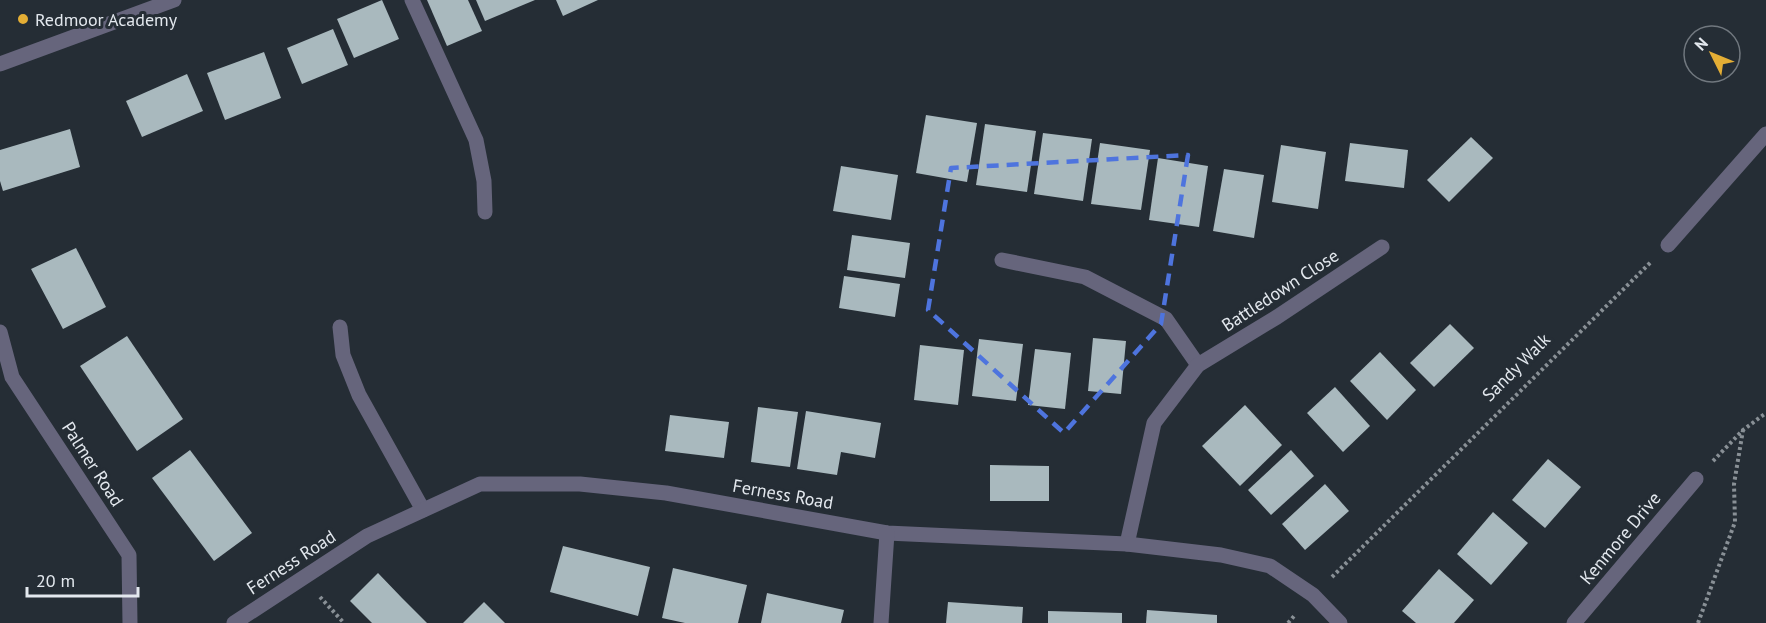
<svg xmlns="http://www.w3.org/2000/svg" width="1766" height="623" font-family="'PT Sans',sans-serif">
<rect width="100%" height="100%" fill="#252d35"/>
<g fill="#a9b9be">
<path d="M382 0 399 39 354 58 337 19Z"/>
<path d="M427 0H468L482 31 447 46Z"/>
<path d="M476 0H535L485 21Z"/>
<path d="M556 0H598L563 16Z"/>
<path d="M333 29 348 65 302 84 287 48Z"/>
<path d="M264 52 281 98 225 120 207 73Z"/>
<path d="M187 74 203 111 142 137 126 101Z"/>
<path d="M926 115 977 123 967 182 916 173Z"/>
<path d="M985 124 1036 131 1027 192 976 185Z"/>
<path d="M70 129 80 167 3 191 0 181V150Z"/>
<path d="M1043 133 1092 139 1083 201 1034 194Z"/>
<path d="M1471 137 1493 158 1449 202 1427 180Z"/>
<path d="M1100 143 1150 150 1141 210 1091 204Z"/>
<path d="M1350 143 1408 150 1404 188 1345 181Z"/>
<path d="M1281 145 1326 152 1318 209 1272 202Z"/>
<path d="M1158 158 1208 166 1199 227 1149 220Z"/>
<path d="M841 166 898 175 891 220 833 211Z"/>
<path d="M1224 169 1264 175 1254 238 1213 231Z"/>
<path d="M852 235 910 243 905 278 847 270Z"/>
<path d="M76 248 106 307 63 329 31 269Z"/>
<path d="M844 276 900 284 895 317 839 308Z"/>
<path d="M1450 324 1474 348 1434 387 1410 363Z"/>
<path d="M127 336 183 419 137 451 80 366Z"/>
<path d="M1093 338 1126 341 1121 394 1088 391Z"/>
<path d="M979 339 1023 344 1016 401 972 396Z"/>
<path d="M920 345 964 350 958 405 914 400Z"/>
<path d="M1035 349 1071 353 1065 409 1028 405Z"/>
<path d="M1380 352 1416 390 1387 420 1350 381Z"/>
<path d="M1335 387 1370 426 1343 452 1307 413Z"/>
<path d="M1245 405 1282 445 1240 486 1202 446Z"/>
<path d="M758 407 798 412 790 467 751 462Z"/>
<path d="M806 411 881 423 875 458 841 452 837 475 797 469Z"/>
<path d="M670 415 729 422 724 458 665 451Z"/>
<path d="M190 450 252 533 214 561 152 478Z"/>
<path d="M1291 450 1314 476 1271 515 1248 490Z"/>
<path d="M1548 459 1581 487 1545 528 1512 500Z"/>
<path d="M990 465 1049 466V501H990Z"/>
<path d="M1325 484 1349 511 1305 550 1282 524Z"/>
<path d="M1493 512 1528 543 1491 585 1457 554Z"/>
<path d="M563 546 650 567 638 616 550 592Z"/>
<path d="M673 568 747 585 738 623H685L662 618Z"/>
<path d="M1439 569 1474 600 1454 623H1416L1402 611Z"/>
<path d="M378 573 402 598 427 623H372L350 601Z"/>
<path d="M767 593 844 610 841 623H761Z"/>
<path d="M484 602 505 623H463Z"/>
<path d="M948 602 1023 607 1022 623H946Z"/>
<path d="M1147 610 1217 615V623H1146Z"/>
<path d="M1048 611 1122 613V623H1048Z"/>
</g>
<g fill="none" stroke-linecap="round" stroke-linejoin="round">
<g stroke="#899096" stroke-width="4" stroke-dasharray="3 3" stroke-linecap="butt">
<path d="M1713 461 1743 430 1766 413"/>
<path d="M1332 577 1651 262"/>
<path d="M320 597 344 623"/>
<path d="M1288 623 1295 615"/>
<path d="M1698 623 1735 522 1734 484 1743 430"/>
</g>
<g stroke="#66657c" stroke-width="15">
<path d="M412 0 476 140 484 181 485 212"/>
<path d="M0 64 174 0"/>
<path d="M1668 245 1766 134"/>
<path d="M1002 260 1085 277 1166 319 1198 365"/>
<path d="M340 327 343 355 359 395 423 510"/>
<path d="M0 332 12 377 129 555 130 623"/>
<path d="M1127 544 1154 423 1198 365 1277 317 1382 247"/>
<path d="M234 623 367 536 480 484H580L666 493 887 533 1127 544 1221 555 1270 566 1313 595 1340 623"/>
<path d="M881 623 887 533"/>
<path d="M1574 623 1696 479"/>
</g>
</g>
<path fill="none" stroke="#4e74de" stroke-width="4.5" stroke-dasharray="12 8" stroke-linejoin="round" d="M1188 155 1161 324 1064 433 928 310 951 168Z"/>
<circle fill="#e4ae35" stroke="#252d35" stroke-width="2" cx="23" cy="19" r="6"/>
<g text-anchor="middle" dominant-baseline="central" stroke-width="6" stroke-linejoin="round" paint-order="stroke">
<g font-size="18" fill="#e3e8ee" stroke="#252d35" text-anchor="start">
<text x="35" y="19">Redmoor Academy</text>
</g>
<g font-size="18" fill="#e3e8ee" stroke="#252d35">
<text transform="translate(1280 290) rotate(-33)">Battledown Close</text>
<text transform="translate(1516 367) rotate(-45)">Sandy Walk</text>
<text transform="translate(93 464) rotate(57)">Palmer Road</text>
<text transform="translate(783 494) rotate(10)">Ferness Road</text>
<text transform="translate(1620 538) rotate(-50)">Kenmore Drive</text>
<text transform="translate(291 562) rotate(-33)">Ferness Road</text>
</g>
</g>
<g transform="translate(1712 54) rotate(313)"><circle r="28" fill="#252d35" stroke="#71787f" stroke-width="1.5"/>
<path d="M0-4.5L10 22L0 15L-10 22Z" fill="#e4ae35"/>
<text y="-9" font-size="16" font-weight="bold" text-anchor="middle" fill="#e3e8ee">N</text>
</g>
<path d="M27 587v9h111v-9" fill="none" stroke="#e3e8ee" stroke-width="3"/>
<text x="36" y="587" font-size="18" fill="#e3e8ee" stroke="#252d35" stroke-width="4.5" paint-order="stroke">20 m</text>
</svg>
